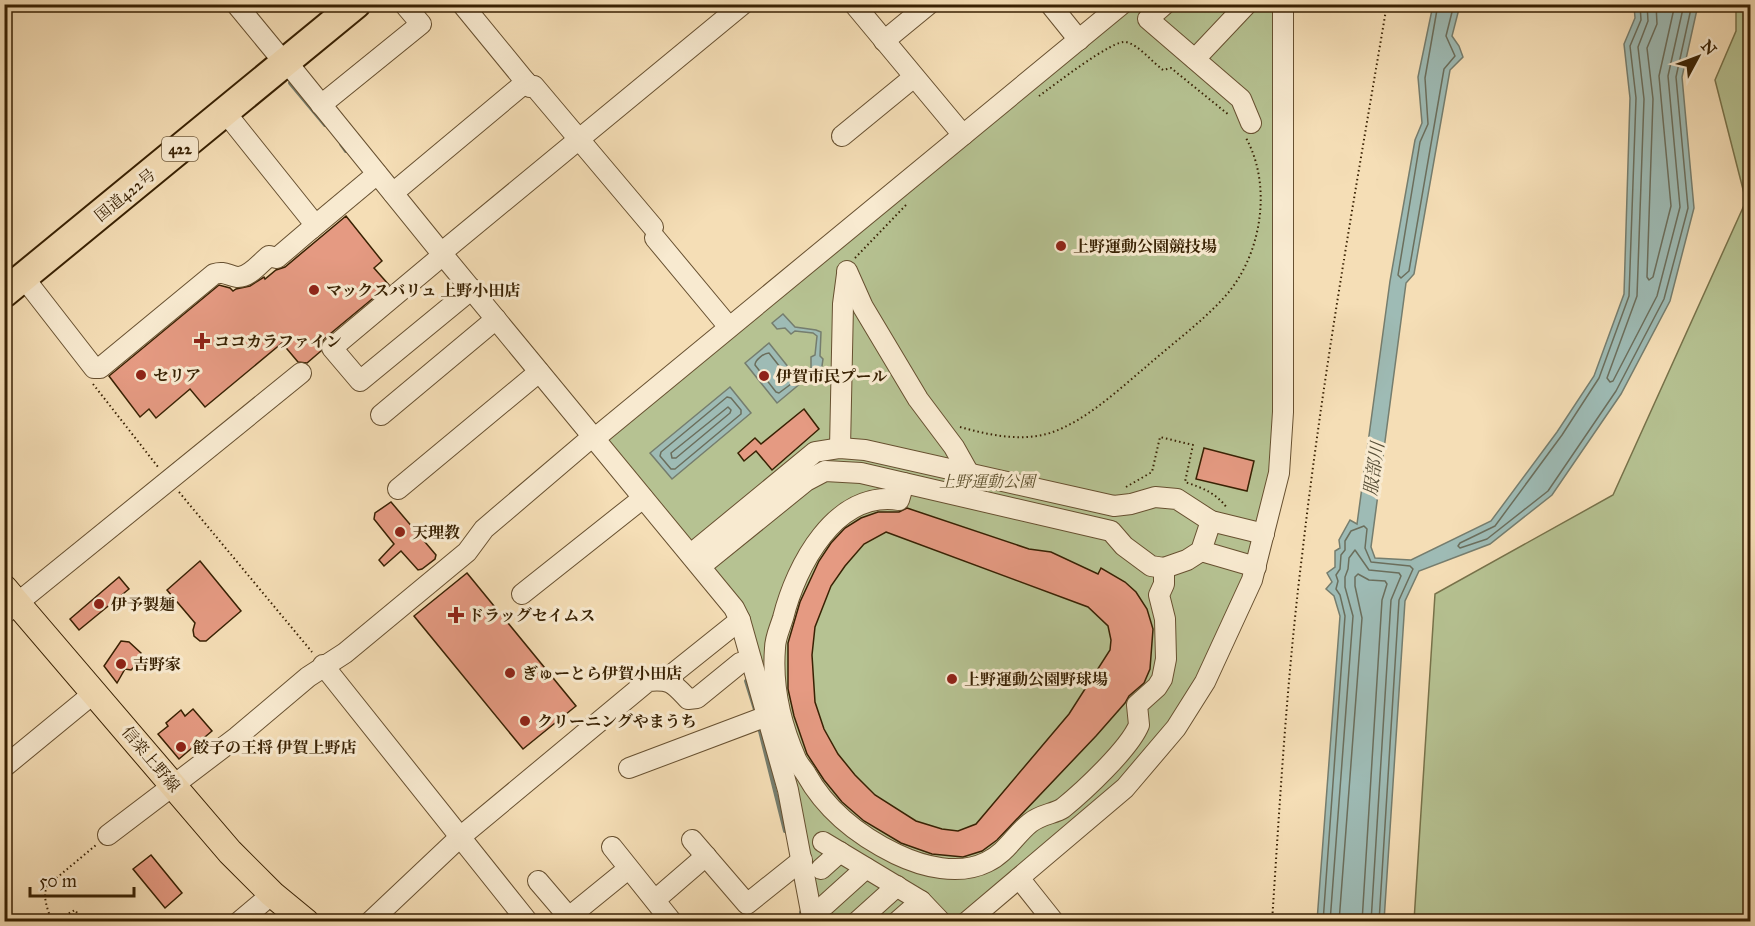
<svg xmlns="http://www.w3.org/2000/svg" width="1755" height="926" font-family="'IM FELL Great Primer','Noto Serif JP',serif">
<rect width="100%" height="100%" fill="#f5deb6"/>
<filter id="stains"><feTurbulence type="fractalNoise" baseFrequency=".00333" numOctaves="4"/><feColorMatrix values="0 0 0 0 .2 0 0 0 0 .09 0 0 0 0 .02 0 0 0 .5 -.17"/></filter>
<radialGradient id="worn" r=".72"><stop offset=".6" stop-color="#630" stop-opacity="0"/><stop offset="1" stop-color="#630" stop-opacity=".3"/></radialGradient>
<g fill="#b6c292" stroke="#77724a" stroke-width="1.5">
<path d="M1129 5H1275L1276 396 1267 515 1203 682 1124 787 964 921H815L742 619 604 440Z"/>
<path d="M1736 5H1750V921H1414L1435 594 1613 495 1746 201 1715 80 1736 31Z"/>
</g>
<g fill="#9ebbb5" stroke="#757d6e" stroke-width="1.5">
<path d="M1433 5H1460L1452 36 1459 46 1463 57 1450 70 1414 274 1406 283 1371 547 1375 558 1411 560 1491 521 1557 432 1594 376 1624 294 1630 98 1624 44 1635 18 1634 5H1698L1682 77 1694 208 1670 301 1621 394 1552 495 1490 544 1419 571 1405 601 1384 921H1317L1340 616 1334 596 1326 589 1332 582 1327 573 1335 567V551L1340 548 1339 540 1350 520 1357 524 1390 281 1415 140 1422 123 1418 77Z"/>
<path d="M783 314 795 327 816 330 821 332 820 356 823 359 821 373H813L811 370V357L815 355 817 336 813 333 795 331 791 334 785 328 777 329 772 323Z"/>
<path d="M769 343 801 383 777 403 745 363Z"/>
<path d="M730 387 751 413 672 479 650 453Z"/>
</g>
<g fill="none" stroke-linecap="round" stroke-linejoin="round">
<g stroke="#6b6e5c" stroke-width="1.5">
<path d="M1438 4 1425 78 1428 124 1420 142 1398 275 1401 278 1409 271 1444 69 1455 56 1446 36 1454 4"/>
<path d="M1640 4 1641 20 1630 46 1636 98 1629 296 1599 378 1562 435 1495 526 1460 543 1458 546 1460 548 1487 539 1548 491 1616 391 1664 299 1688 208 1676 77 1692 4"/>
<path d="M1647 4 1648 21 1638 47 1644 99 1637 296 1607 378 1610 382 1613 381 1657 296 1680 207 1668 76 1684 4"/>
<path d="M1656 4 1657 24 1647 48 1653 99 1647 277 1649 280 1653 277 1671 206 1659 76 1675 4"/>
<path d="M769 353 791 381V384L779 393 776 392 755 365C755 360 764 353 769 353Z"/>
<path d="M727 397 731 398 741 410V414L675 469H671L660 456 661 452Z"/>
<path d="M728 407 731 410 730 413 676 458H672L671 453Z"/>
<path d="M1323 922 1345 616 1340 595 1336 589 1338 581 1336 575 1340 569 1341 555 1345 550V541L1351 531 1364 526 1367 529 1365 548 1371 562 1410 566 1413 569 1399 600 1379 922"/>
<path d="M1330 922 1353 616 1345 587V577L1348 569 1349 558 1355 550 1369 570 1399 573 1401 576 1391 600 1371 922"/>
<path d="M1339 922 1362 618 1355 586V577L1358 574 1369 580 1385 581 1387 584 1382 600 1362 922"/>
</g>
<g stroke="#757d6e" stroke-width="4">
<path d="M290 83 325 125"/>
<path d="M341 144 346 151"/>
<path d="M746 681 756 713"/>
<path d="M759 727 785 831"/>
<path d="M801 912 802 922"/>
</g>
</g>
<g fill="#e59a82" stroke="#382103" stroke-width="1.5" fill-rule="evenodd">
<path d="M346 216 382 261 374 268 389 285 324 339 321 344V351L307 363 298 362 282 343 205 407 190 389 156 418 149 409 140 417 109 376 219 285 230 288 233 291 236 289 250 286 264 277 265 279 276 270 285 267Z"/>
<path d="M804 409 819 429 772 470 756 451 744 461 738 453 755 438 761 444Z"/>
<path d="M1204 448 1254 461 1247 491 1196 479Z"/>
<path d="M391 502 436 555 435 559 422 569 418 570 401 551 384 566 379 560 394 544 374 519 375 513Z"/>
<path d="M907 508 1029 549 1051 552 1098 574 1101 568 1125 582 1136 592 1147 609 1153 629 1150 669 1144 683 1129 696 1125 703 1096 736 997 840 982 851 963 857 932 854 901 843 864 821 842 802 824 780 807 754 794 716 788 689V643L800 602 819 561 831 543 845 528 861 518 878 512H899ZM886 532 1088 607 1108 626 1111 640 1110 650 1069 714 976 824 958 831 942 829 916 821 875 795 855 775 838 754 824 729 815 702 812 655 815 627 831 586 845 566 864 544Z"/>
<path d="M200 561 241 611 206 641H200L194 636 193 630 195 623 167 590Z"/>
<path d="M467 573 576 706 523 749 414 616Z"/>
<path d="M119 577 129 589 79 630 70 619Z"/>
<path d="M121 641 129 642 141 653 139 662 131 670 125 669 117 683 104 666Z"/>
<path d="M193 709 212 731 179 759 158 734 168 726 166 723 181 710 185 716Z"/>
<path d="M151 855 182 893 165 908 133 869Z"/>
</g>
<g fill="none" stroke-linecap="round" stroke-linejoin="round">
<g stroke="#675030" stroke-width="22">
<g id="minor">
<path d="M236 4 278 55 294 71 443 255 734 608 740 620 788 790 813 922"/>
<path d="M462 4 530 87 534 86 653 227"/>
<path d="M854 4 963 135"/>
<path d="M1050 4 1079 40"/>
<path d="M1165 4 1148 19 1241 99 1251 123"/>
<path d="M884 41 929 4"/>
<path d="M1195 59 1247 4"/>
<path d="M321 105 421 24 404 4"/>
<path d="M842 136 914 77"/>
<path d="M393 193 526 82"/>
<path d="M311 229 377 174"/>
<path d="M655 238 729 327"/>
<path d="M441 253 743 4"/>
<path d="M443 255 332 348 360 381 472 289"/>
<path d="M847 271 863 307 918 399 954 447 972 479"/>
<path d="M24 278 94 368H100L214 274C224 271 227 275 237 277 249 278 260 263 269 256L277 258 311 229 313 222 225 112"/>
<path d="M381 415 496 319"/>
<path d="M594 439 1122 4"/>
<path d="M840 448 843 304 847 274"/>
<path d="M904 483 899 500C835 490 796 566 783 618 780 628 775 638 775 648 772 686 781 725 796 759 798 764 803 769 806 774 826 810 859 836 896 854 923 867 959 876 987 862 1006 853 1015 835 1030 823 1041 814 1054 814 1063 808 1084 791 1129 749 1139 725L1137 705 1157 687 1162 679 1166 659 1165 619 1159 595 1164 584V568"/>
<path d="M398 489 539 372"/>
<path d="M1201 551 1256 567"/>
<path d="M691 554 815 452 840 448 865 450 1114 506 1131 504 1155 497 1177 499 1211 521 1264 534"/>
<path d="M701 566 806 481 825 471 861 473 1111 531 1124 546 1151 566 1164 568 1187 560 1201 551 1211 521"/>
<path d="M522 594 643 498"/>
<path d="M4 614 301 373"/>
<path d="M323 665 528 922"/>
<path d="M665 680 740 620"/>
<path d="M4 767 94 693"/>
<path d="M629 768 767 716"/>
<path d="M108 835 237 737 308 677 345 653 467 552 484 529 592 437"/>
<path d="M692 840 747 904 802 860"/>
<path d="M823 842 921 901 941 922"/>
<path d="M612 847 672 922"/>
<path d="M821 869 840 852"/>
<path d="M1019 878 1054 922"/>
<path d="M538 881 573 922"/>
<path d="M655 900 706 856"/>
<path d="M825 905 866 868"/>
<path d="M569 917 628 869"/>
<path d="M239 922 272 894"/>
<path d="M370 922 459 838 648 681C671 679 673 683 688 699L697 698 740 663 751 660"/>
<path d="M857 922 897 886"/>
<path d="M897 922 921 901"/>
<path d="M967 922 1125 788 1176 728 1205 682 1252 580 1279 473 1283 412V4"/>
</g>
</g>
<g stroke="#382103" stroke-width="28">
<path id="major" d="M4 588 230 852 272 894 306 922"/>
</g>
<g stroke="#382103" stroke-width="32">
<path id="highway" d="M4 293 356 4"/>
</g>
<g stroke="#382103" stroke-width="2" stroke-dasharray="1.5 3" stroke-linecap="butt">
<path d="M1039 96C1053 86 1113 39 1126 42 1139 45 1152 62 1163 70L1171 68 1229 115"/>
<path d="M855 258 907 204"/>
<path d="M93 384 158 467"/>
<path d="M960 427C989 435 1020 442 1050 433 1086 421 1118 390 1147 366 1174 342 1205 320 1228 293 1262 252 1272 185 1246 138"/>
<path d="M1126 487 1152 472 1160 437 1193 445 1185 482C1203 488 1216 493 1227 508"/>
<path d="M179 492 312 652"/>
<path d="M52 922C48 910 42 897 47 886L96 845"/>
<path d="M53 922 75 910 84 922"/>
<path d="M1272 922C1280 799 1287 677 1302 556 1323 371 1356 188 1387 4"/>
</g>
<use href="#minor" stroke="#f8ead0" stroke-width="20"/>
<use href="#major" stroke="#f5deb6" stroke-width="26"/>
<use href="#highway" stroke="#f5deb6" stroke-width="28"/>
</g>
<g fill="#8f2418" stroke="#f8ead0" stroke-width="2">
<circle cx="1061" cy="246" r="6"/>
<circle cx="314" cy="290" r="6"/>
<path d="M199 332h6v6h6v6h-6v6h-6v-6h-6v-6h6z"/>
<circle cx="141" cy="375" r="6"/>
<circle cx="764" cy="376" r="6"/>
<circle cx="400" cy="532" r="6"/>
<circle cx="99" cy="604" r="6"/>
<path d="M453 606h6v6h6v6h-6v6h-6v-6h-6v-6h6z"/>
<circle cx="121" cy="664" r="6"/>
<circle cx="510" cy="673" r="6"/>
<circle cx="952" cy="679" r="6"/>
<circle cx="525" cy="721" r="6"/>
<circle cx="181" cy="747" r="6"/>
</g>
<g text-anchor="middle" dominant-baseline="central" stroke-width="6" stroke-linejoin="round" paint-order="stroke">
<rect fill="#f8ead0" stroke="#725d40" stroke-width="1.5" x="162" y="137" width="36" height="24" rx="4.5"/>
<g font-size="15" font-weight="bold" fill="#382103">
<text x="180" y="149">422</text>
</g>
<g font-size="16" fill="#382103" stroke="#f8ead0">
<text transform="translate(125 195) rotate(-39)">国道422号</text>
<text transform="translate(151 759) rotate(50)">信楽上野線</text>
</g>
<g font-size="16" font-weight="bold" fill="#382103" stroke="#f8ead0" text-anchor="start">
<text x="1073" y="246">上野運動公園競技場</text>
<text x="326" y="290">マックスバリュ 上野小田店</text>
<text x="214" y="341">ココカラファイン</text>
<text x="153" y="375">セリア</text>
<text x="776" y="376">伊賀市民プール</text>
<text x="412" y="532">天理教</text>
<text x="111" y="604">伊予製麺</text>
<text x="468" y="615">ドラッグセイムス</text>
<text x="133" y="664">吉野家</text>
<text x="522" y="673">ぎゅーとら伊賀小田店</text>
<text x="964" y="679">上野運動公園野球場</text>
<text x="537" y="721">クリーニングやまうち</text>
<text x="193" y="747">餃子の王将 伊賀上野店</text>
</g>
<g font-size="16" font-style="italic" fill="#5e512e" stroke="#f8ead0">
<text x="987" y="481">上野運動公園</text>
</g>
<g font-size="18" font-style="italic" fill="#574f38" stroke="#f8ead0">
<text transform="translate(1374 469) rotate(-82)">服部川</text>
</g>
</g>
<rect width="1755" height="926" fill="none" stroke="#f5deb6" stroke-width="24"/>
<rect x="6" y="6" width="1743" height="914" fill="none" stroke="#382103" stroke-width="3"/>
<rect x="12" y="12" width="1731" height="902" fill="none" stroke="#382103" stroke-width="1.5"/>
<g transform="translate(1698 57) rotate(49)" stroke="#f8ead0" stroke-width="4.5" paint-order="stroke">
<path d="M0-4.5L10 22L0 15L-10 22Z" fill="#382103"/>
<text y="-9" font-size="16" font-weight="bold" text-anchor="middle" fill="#382103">N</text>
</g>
<path d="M30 887v9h104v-9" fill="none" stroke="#382103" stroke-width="3"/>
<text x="39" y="887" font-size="18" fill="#382103" stroke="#f8ead0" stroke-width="4.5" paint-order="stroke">50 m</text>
<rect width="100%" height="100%" filter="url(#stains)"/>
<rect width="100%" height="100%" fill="url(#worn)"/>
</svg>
